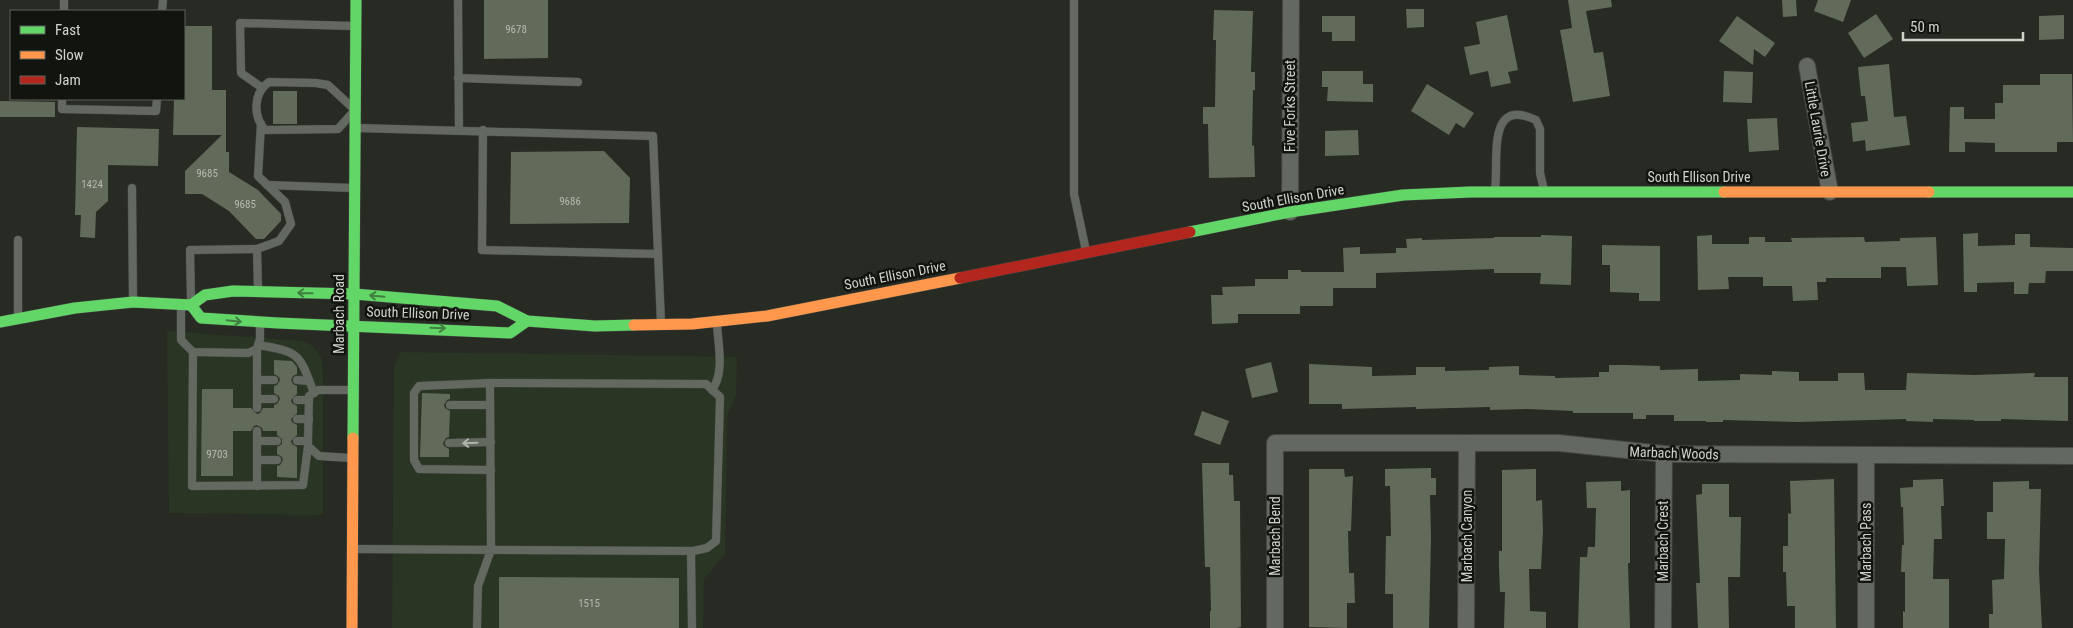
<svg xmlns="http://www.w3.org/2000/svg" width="2073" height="628" font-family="'Roboto Condensed',sans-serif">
<rect width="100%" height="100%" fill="#272b24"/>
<g fill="#2a3523">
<path d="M167 331 303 341 313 346 321 357 323 371V515L169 513Z"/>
<path d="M400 352 737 357 736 395 727 415 725 554 704 579 703 628H392L394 366Z"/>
</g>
<g fill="#626b5a">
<path d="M484 0H548V58L484 59Z"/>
<path d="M1568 0H1611L1612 7 1586 11 1594 53 1603 52 1610 96 1573 102 1560 30 1572 28Z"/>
<path d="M1782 0H1796L1797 16 1783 17Z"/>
<path d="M1818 0H1851L1843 22 1814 11Z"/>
<path d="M1406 9H1424V27L1407 28Z"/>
<path d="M1214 10 1253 11 1251 72H1255V90H1253L1252 146 1254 145 1255 177 1209 178 1208 124H1203V107H1215L1216 40H1213Z"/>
<path d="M1876 14 1893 39 1864 58 1848 33Z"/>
<path d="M1507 15 1518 70 1508 72 1511 83 1491 87 1488 71 1470 75 1464 47 1480 44 1476 22Z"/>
<path d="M2064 15V39L2039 40V16Z"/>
<path d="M1322 16H1355V41H1332V32H1322Z"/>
<path d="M1737 16 1775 43 1765 57 1754 49 1753 65 1719 41Z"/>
<path d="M184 26H212V90H226V152H229V172L258 190 281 214V221L264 239H256L229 211 202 194H185V171L222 135H173L174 99H184Z"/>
<path d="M1889 64 1894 117 1906 116 1910 145 1866 151 1865 140 1853 142 1851 123 1868 121 1865 96H1861L1858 67Z"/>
<path d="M1322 71H1363V84H1373V102L1327 101 1328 87H1322Z"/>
<path d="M1724 71 1753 72 1752 103 1723 102Z"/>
<path d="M2040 74H2072L2073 142H2057V152H1995V143L1965 142V152H1949L1950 107H1964V119H1995V103H2003V85H2040Z"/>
<path d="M1427 84 1474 113 1464 128 1456 123 1449 135 1411 111Z"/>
<rect x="273" y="91" width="24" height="33"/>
<path d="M0 101 55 102V117H0Z"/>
<path d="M1777 118 1779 150 1749 152 1747 119Z"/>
<path d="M77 127 159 129 158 166 108 165V201L96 212 95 238 80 237 81 215H75Z"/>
<path d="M1358 130 1359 155 1325 156V131Z"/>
<path d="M604 151 630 178 629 223 510 224 511 152Z"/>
<path d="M1978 233V246L2015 245V234H2030V247L2073 248V271H2046L2045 283H2029L2028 294H2014V282L1977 283V292H1964L1963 234Z"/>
<path d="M1541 235 1572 236 1571 285 1540 284 1541 273H1494V269L1376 273V288H1333V306H1300V314H1238V323L1212 324 1211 295H1223L1222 287 1255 286V279H1288V270H1301V272H1344L1343 248 1360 247V254L1396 253V248H1407L1406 239 1422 238V240L1494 238V237H1541Z"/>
<path d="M1712 235V244H1749V237H1765V242H1792L1791 238 1864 237 1865 242 1900 241V238L1936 237 1938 285 1907 286 1906 267H1881V278H1826V282H1817L1818 300 1793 301 1792 286H1763V277H1728L1729 289 1698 290 1697 236Z"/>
<path d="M1602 245 1660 246V301H1639V293L1610 292V265H1602Z"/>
<path d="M274 360 292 361 297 367V374L293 376 291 380 293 384 297 386V394L291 400 292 403 297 406V413L291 419 292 422 297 425V435L291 441 292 444 297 447V478L277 477V466L280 465 283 460 282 457 277 454V447L282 444V439L277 435V431H263L262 428 257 425 254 426 251 431H233V476H201L202 389H233V408H251L257 414 260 413 263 408H274V405L277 404 280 399 279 396 274 393V386L277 385 280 380 279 377 274 374Z"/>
<path d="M1271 362 1278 392 1252 398 1245 369Z"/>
<path d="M1309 364 1372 367V376L1416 375V367H1445V371L1489 370V367L1519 366V375L1555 376V378L1599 377V372H1609V365H1625L1660 366V370L1698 369V381L1740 380V374L1772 375V371L1799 372V381H1838V373H1864L1865 390H1906L1907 373 1974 375 2035 373 2034 377H2068V421L2001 419V421H1974V420L1933 419V422L1906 421V419L1798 422 1723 420V422H1706V421H1674V415H1646V419H1633V413H1573V411L1528 409 1490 410V407L1416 409V407L1342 409V404H1309Z"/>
<path d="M422 393 450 394V399L447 400 444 405 445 408 450 411 449 437 446 438 443 443 444 446 449 449V457H420Z"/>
<path d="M1202 411 1229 421 1220 445 1194 435Z"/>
<path d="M1202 463H1229V475H1233L1234 501H1240L1241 627 1236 628H1210V611H1211L1210 567H1205Z"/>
<path d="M1431 468V478H1436V495H1430L1431 537 1429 628H1393V594H1385L1386 536H1391L1390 486H1385V469Z"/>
<path d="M1309 469H1344L1345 477 1353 476 1351 531H1348L1349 573H1354L1355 603H1347V628L1309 627Z"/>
<path d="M1536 469V501L1542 500 1543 531 1541 569H1529L1530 611 1546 612V628H1504L1505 592H1500L1499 568V551H1502V470Z"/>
<path d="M1834 479 1836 628H1795V606H1787L1786 572H1783V546H1788V513L1791 514 1790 481Z"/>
<path d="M1943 479 1944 506H1941L1942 539H1934L1933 579H1949V628H1903V611L1905 612V572H1901L1902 545H1904L1903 507H1901L1900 488 1913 487V480Z"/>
<path d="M1621 481V491L1630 490V563H1628L1630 628H1578L1580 557H1587L1588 547H1595L1596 508H1587L1586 482Z"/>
<path d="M2029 481V489H2041L2039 571 2042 628H1989V614H1993L1992 580 2004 579 2005 539H1987V512H1993V482Z"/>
<path d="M1702 484H1729V517H1741L1740 577H1728L1729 628H1698L1696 583H1700L1696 495 1702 494Z"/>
<path d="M499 577 679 578V628H499Z"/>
</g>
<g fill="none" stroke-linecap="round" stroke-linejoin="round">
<g stroke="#424540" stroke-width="9">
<g id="lane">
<path d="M458 0 459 130"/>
<path d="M1074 0V194L1086 251"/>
<path d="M64 11V0"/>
<path d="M162 11 163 0"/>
<path d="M458 78 578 82"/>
<path d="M269 82 316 83 328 85 355 110 338 129 265 130C253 116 253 93 269 82Z"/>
<path d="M261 87 241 73 240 23 354 26"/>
<path d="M62 99V109L156 111 157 99"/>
<path d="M357 128 653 136 661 323"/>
<path d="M483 130 482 250 658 254"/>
<path d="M267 185 353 188"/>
<path d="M132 188 133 300"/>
<path d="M1495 189C1499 160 1486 96 1536 120L1540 129V173L1544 190"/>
<path d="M18 240V316"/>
<path d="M258 290 257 249 279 241 291 224 285 202 258 176 261 124"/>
<path d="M191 301 190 250 257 249"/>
<path d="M181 307V340L193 352 248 353 257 349 260 339V324"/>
<path d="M258 345C301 352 299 354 314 393"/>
<path d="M257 349V408"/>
<path d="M193 352 192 486 303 485 308 446"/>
<path d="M257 380H274"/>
<path d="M297 380 309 381"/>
<path d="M490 383 419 386 414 393V460L419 469 491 470"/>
<path d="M712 390C725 372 718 345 717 324"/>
<path d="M257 399H274"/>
<path d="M297 400H309"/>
<path d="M450 405H490"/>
<path d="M297 419H309"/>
<path d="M257 441H277"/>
<path d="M297 441H308"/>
<path d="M449 443 491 442"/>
<path d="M351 458 319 456 308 446V441L309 396 318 390H352"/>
<path d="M257 460H277"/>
<path d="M257 486V431"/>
<path d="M355 549 693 551 707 548 716 541 720 397 706 384 490 383 491 550 478 586 477 628"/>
<path d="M691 551 692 628"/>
</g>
</g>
<g stroke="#424540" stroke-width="18">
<g id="street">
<path d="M1807 66 1830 192"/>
<path d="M1290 212 1291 0"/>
<path d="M1275 628V443H1559L1664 454 2073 456"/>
<path d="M1466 628 1467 443"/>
<path d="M1663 628 1664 454"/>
<path d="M1866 628V456"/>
</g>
</g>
<g stroke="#424540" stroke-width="12">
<g id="fast">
<path d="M1929 192H2073"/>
<path d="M1190 232 1290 212 1403 195 1470 192H1724"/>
<path d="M191 305 201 318 278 323 510 333 527 321"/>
<path d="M0 322 75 308 133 302 191 305 205 295 233 291 354 294 497 306 527 321 595 326 634 325"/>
<path d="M353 438 356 0"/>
</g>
</g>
<g stroke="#424540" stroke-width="12">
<g id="slow">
<path d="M1724 192H1929"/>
<path d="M634 325 692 324 767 316 960 278"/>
<path d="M352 628 353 438"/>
</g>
</g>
<g stroke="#424540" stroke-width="12">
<path id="jam" d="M960 278 1190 232"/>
</g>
<use href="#lane" stroke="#636960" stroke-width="8"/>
<use href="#street" stroke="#636960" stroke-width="16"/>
<use href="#fast" stroke="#63d668" stroke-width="11"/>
<use href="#slow" stroke="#ff974d" stroke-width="11"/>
<use href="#jam" stroke="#b3261e" stroke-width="11"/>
</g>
<defs><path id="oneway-shaft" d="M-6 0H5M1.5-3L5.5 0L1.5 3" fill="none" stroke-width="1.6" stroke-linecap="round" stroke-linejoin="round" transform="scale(1.25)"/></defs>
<g stroke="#3f7f40">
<use href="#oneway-shaft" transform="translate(305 293) rotate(-179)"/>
<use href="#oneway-shaft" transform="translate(377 296) rotate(-175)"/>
<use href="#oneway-shaft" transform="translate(234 321) rotate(6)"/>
<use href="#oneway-shaft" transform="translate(438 328) rotate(2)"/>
</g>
<use stroke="#afb4ab" href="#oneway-shaft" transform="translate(470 443) rotate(178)"/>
<g text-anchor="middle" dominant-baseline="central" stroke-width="5" stroke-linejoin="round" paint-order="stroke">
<g font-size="11" fill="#b4baaf">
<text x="516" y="29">9678</text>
<text x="207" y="173">9685</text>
<text x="92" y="184">1424</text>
<text x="570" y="201">9686</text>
<text x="245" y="204">9685</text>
<text x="217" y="454">9703</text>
<text x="589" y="603">1515</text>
</g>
<g font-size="14" fill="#cfd4cb" stroke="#12150f">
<text transform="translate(1290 106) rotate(-90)">Five Forks Street</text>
<text transform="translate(1818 129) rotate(80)">Little Laurie Drive</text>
<text x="1699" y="177">South Ellison Drive</text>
<text transform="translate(1293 198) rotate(-10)">South Ellison Drive</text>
<text transform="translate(895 275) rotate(-11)">South Ellison Drive</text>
<text transform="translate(418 313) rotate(2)">South Ellison Drive</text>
<text transform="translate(339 314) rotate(-90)">Marbach Road</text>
<text transform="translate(1674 453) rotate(2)">Marbach Woods</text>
<text transform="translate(1275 536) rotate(-90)">Marbach Bend</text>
<text transform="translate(1467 536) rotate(-90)">Marbach Canyon</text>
<text transform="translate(1663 541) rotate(-90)">Marbach Crest</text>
<text transform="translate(1866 542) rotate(-90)">Marbach Pass</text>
</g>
</g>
<rect x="10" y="10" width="175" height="90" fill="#12150f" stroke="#5e615a"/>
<rect x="20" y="26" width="25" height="8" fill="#63d668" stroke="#5e615a"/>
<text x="55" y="35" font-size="15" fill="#cfd4cb">Fast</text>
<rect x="20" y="51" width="25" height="8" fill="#ff974d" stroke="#5e615a"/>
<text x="55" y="60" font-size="15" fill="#cfd4cb">Slow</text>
<rect x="20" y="76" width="25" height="8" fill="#b3261e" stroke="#5e615a"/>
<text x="55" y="85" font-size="15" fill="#cfd4cb">Jam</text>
<path d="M1903 32v8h120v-8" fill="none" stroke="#cfd4cb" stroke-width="2.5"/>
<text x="1910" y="32" font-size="15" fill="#cfd4cb" stroke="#12150f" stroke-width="4" paint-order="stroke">50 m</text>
</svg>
